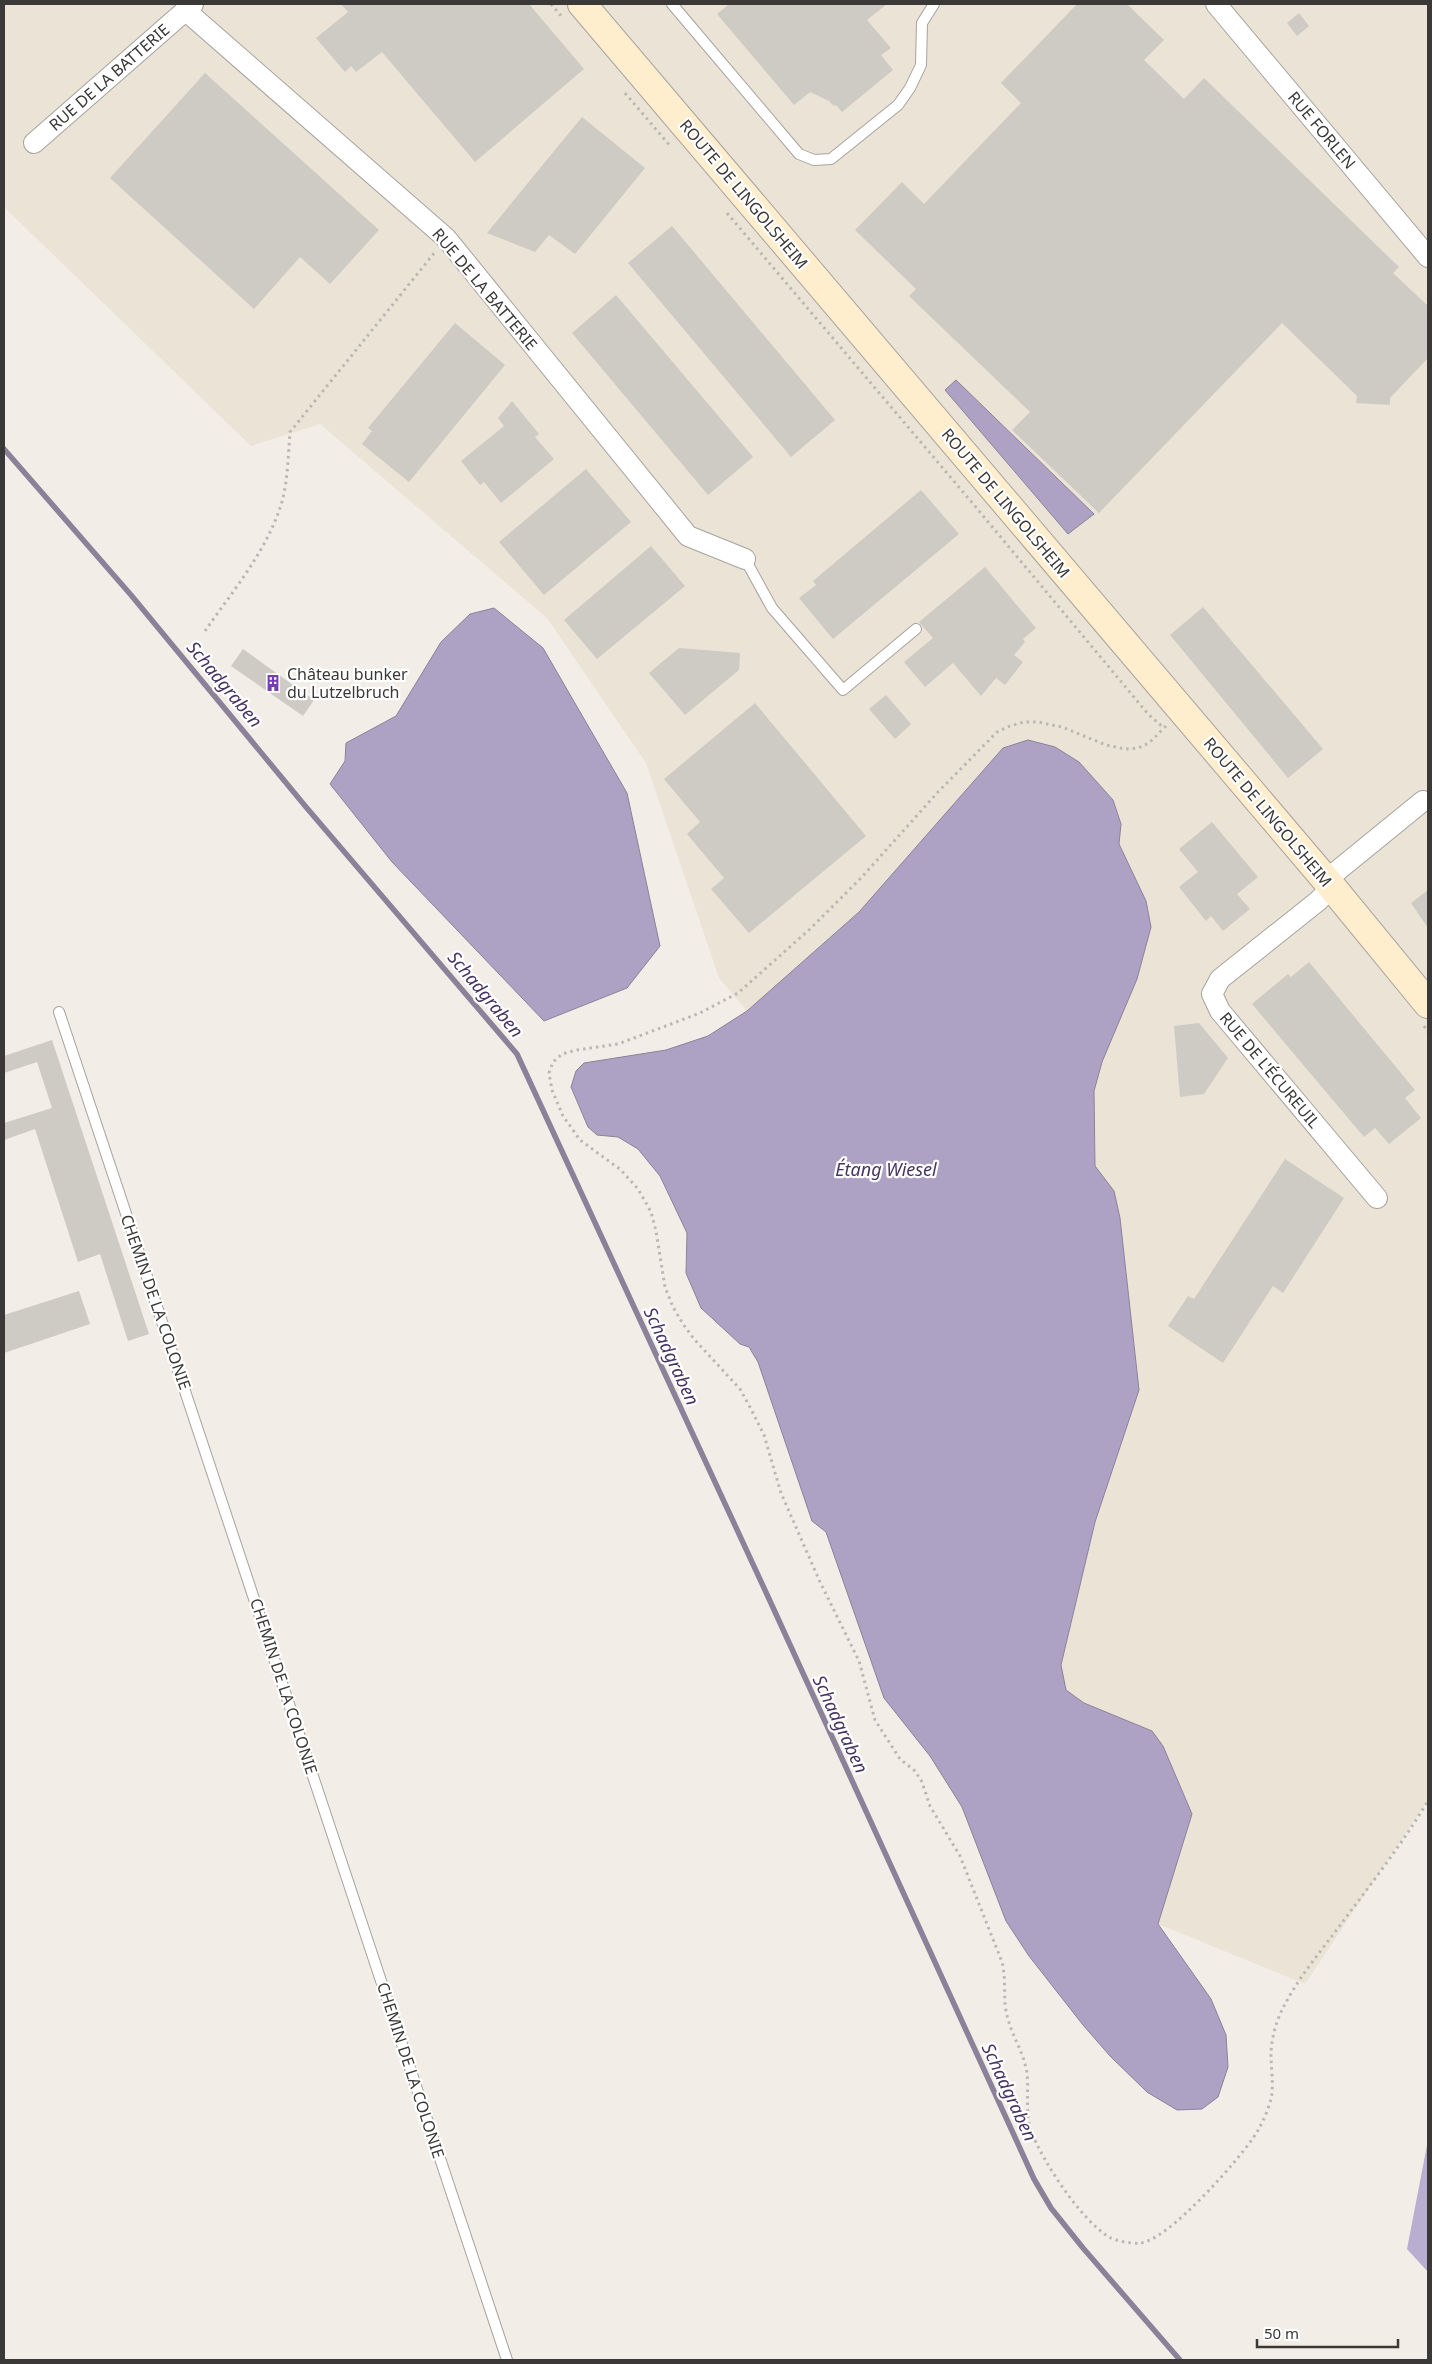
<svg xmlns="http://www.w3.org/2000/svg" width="1432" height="2364" font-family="'Noto Sans',sans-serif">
<rect width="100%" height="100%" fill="#f2eee7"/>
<path fill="#ebe3d6" d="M4 4H1428V1800L1305 1984 1158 1924 1192 1813 1084 1703 1066 1690 1061 1665 1095 1522 1139 1390 1114 1191 1095 1166 1094 1091 1102 1062 1137 979 1151 927 1146 901 1119 844 1121 824 859 912 747 1011 719 978 646 763 547 618 320 424 251 446 4 207Z"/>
<path fill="#b9add0" d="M1428 2140V2272L1407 2249Z"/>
<g fill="#ada2c4" stroke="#8b829a">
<path d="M956 380 1094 514 1068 534 945 390Z"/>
<path d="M494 608 543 648 627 793 660 946 627 988 544 1021 392 862 330 784 345 761 346 743 396 716 441 642 470 614Z"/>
<path d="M1028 740 1055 747 1079 762 1113 800 1121 824 1119 844 1146 901 1151 927 1137 979 1102 1062 1094 1091 1095 1166 1114 1191 1120 1218 1139 1390 1095 1522 1061 1665 1066 1690 1084 1703 1152 1731 1163 1746 1192 1814 1158 1924 1211 1999 1226 2035 1228 2067 1218 2097 1202 2109 1177 2110 1147 2092 1110 2056 1083 2025 1029 1956 1006 1921 962 1807 930 1756 884 1698 826 1532 812 1521 758 1362 749 1347 740 1344 701 1308 686 1273 687 1233 660 1176 638 1149 618 1137 597 1135 588 1127 571 1087 576 1071 584 1063 666 1050 708 1036 747 1011 859 912 1003 748Z"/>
</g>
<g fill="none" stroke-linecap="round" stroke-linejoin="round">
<path stroke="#8b829a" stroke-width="5.5" d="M4 449 131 595 306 807 517 1054 770 1601 1034 2179 1051 2208 1083 2248 1180 2360"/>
</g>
<g fill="#cecac4">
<path d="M341 4H529L584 69 475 162 382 52 356 72 351 66 345 72 316 38 348 12Z"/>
<path d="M729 4H887L867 20 891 48 881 55 893 70 842 112 836 105 834 106 829 101 810 92 794 105 717 14Z"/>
<path d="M1077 4H1127L1164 40 1144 60 1184 99 1204 78 1399 267 1393 273 1428 306V358L1390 398V405L1356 403 1357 396 1282 323 1099 513 1012 430 1030 412 909 296 916 289 855 230 902 182 924 204 1021 103 1001 83Z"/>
<path d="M1299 13 1309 26 1297 36 1287 23Z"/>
<path d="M205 73 379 230 330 284 300 257 254 309 110 178Z"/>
<path d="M582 117 645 168 575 254 549 235 535 252 487 233Z"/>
<path d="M672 226 835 420 791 457 628 263Z"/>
<path d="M616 295 753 457 708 495 572 333Z"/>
<path d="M455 323 505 365 409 482 362 444 372 431 368 428Z"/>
<path d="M512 401 539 434 535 437 554 459 501 503 484 482 480 485 461 461 504 426 498 418Z"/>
<path d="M586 469 631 522 544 595 499 542Z"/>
<path d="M921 490 959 534 833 639 799 598 816 585 813 581Z"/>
<path d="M651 546 685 586 597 659 564 620Z"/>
<path d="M985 567 1036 628 1023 639 1025 642 1014 655 1023 662 1005 685 996 678 981 696 953 663 925 687 904 662 933 638 919 622Z"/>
<path d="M1203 607 1323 749 1288 778 1170 635Z"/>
<path d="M679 648 740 653 739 670 685 715 649 673Z"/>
<path d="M243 649 314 700 303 716 231 666Z"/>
<path d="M886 695 911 724 895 739 869 709Z"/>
<path d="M755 703 866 836 749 933 711 889 724 878 687 834 700 822 664 779Z"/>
<path d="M1212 822 1258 877 1237 894 1250 909 1223 931 1211 916 1206 921 1179 887 1198 872 1179 849Z"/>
<path d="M1428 890V928L1411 903Z"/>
<path d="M1309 962 1415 1090 1405 1098 1421 1118 1389 1144 1375 1128 1364 1137 1252 1004 1288 974 1291 977Z"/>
<path d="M1199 1023 1228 1058 1204 1094 1180 1097 1174 1026Z"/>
<path d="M52 1040 149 1334 128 1341 100 1254 78 1262 35 1129 4 1140V1123L52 1108 37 1062 4 1073V1056Z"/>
<path d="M1285 1159 1344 1198 1283 1293 1273 1286 1223 1363 1168 1326 1188 1296 1194 1299Z"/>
<path d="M79 1291 90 1324 4 1353V1315Z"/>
</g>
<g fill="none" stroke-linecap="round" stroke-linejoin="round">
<g stroke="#a7a39d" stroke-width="12">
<g id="lane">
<path d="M672 4 799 154 814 160 831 159 898 105 910 88 921 65 922 23 934 4"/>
<path d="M745 559 772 608 843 690 916 629"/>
<path d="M59 1012 507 2360"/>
</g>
</g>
<g stroke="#a7a39d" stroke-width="22">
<g id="street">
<path d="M1216 4 1428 257"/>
<path d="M185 10 446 238 688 536 745 559"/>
<path d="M34 143 193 4"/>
<path d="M1326 880 1423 801"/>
<path d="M1332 887 1318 901 1220 979 1212 994 1220 1011 1377 1198"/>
</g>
</g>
<g stroke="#a7a39d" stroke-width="30">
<path id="secondary" d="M582 4 1332 887 1428 1004"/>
</g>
<g stroke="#bbb7b2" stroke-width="3" stroke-dasharray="2.5 4" stroke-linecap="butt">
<path d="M551 4 562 17"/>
<path d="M625 93 671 147"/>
<path d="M727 213 974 505 1148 714 1164 728"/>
<path d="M205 631C232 592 266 552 281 505 288 482 288 456 290 432L435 252"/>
<path d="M1166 726 1149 743 1138 748 1125 749 1106 745 1062 727 1038 722H1024L1010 726 997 732 938 792 861 878 810 929 738 993 700 1013 618 1044 577 1050 562 1054 553 1062 549 1073 552 1090 563 1116 580 1140 621 1170 638 1189 651 1212 656 1231 665 1287 673 1307 683 1324 694 1339 740 1389 751 1409 764 1435 781 1493 820 1582 859 1661 875 1720 900 1759 915 1771 922 1782 930 1806 960 1856 1002 1962C1007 1981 1002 2001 1008 2019 1013 2038 1024 2053 1027 2073 1029 2091 1025 2113 1031 2131 1043 2162 1081 2220 1109 2237 1116 2241 1132 2244 1140 2243 1167 2242 1242 2157 1257 2132 1263 2122 1268 2110 1271 2099 1274 2085 1271 2069 1271 2055 1271 2040 1276 2021 1283 2008 1298 1978 1321 1951 1341 1924 1371 1884 1402 1844 1428 1801"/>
<path d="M1424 1026 1428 1032"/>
</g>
<use href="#lane" stroke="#fff" stroke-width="10"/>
<use href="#street" stroke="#fff" stroke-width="20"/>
<use href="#secondary" stroke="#ffeece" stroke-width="28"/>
</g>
<defs>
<g id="building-bare" transform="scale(1.35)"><path d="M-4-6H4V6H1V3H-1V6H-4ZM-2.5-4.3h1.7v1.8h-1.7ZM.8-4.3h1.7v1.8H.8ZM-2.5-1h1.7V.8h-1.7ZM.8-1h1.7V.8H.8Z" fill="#743fb6" stroke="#fff" stroke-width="2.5" paint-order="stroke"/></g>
</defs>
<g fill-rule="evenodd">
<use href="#building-bare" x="273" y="683"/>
</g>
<g text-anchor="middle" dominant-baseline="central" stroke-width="4.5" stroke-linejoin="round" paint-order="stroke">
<g font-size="16" fill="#3b3937" stroke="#fff">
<text transform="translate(109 77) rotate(-41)">RUE DE LA BATTERIE</text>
<text transform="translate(1322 130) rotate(50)">RUE FORLEN</text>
<text transform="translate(744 194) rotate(50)">ROUTE DE LINGOLSHEIM</text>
<text transform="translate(485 289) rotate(50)">RUE DE LA BATTERIE</text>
<text transform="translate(1006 503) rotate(50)">ROUTE DE LINGOLSHEIM</text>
<text transform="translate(1268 812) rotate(50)">ROUTE DE LINGOLSHEIM</text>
<text transform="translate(1270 1070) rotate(50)">RUE DE L'ÉCUREUIL</text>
<text transform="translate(156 1302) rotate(71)">CHEMIN DE LA COLONIE</text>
<text transform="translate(284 1686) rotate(72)">CHEMIN DE LA COLONIE</text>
<text transform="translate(411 2070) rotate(72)">CHEMIN DE LA COLONIE</text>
</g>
<g font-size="16" fill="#3b3937" stroke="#fff" text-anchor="start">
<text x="287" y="674">Château bunker<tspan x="287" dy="18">du Lutzelbruch</tspan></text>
</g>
<g font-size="18" font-style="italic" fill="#473463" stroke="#fff">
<text transform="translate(225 684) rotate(50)">Schadgraben</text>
<text transform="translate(486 994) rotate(50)">Schadgraben</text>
<text x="886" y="1169">Étang Wiesel</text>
<text transform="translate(672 1356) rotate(65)">Schadgraben</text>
<text transform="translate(841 1724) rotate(65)">Schadgraben</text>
<text transform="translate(1010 2092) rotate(65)">Schadgraben</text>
</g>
</g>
<rect width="1432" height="2364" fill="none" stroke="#3b3937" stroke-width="10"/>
<path d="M1257 2339v8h141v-8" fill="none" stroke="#3b3937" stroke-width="2.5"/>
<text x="1264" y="2339" font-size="15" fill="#3b3937" stroke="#ffffff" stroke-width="4" paint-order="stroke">50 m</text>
</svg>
